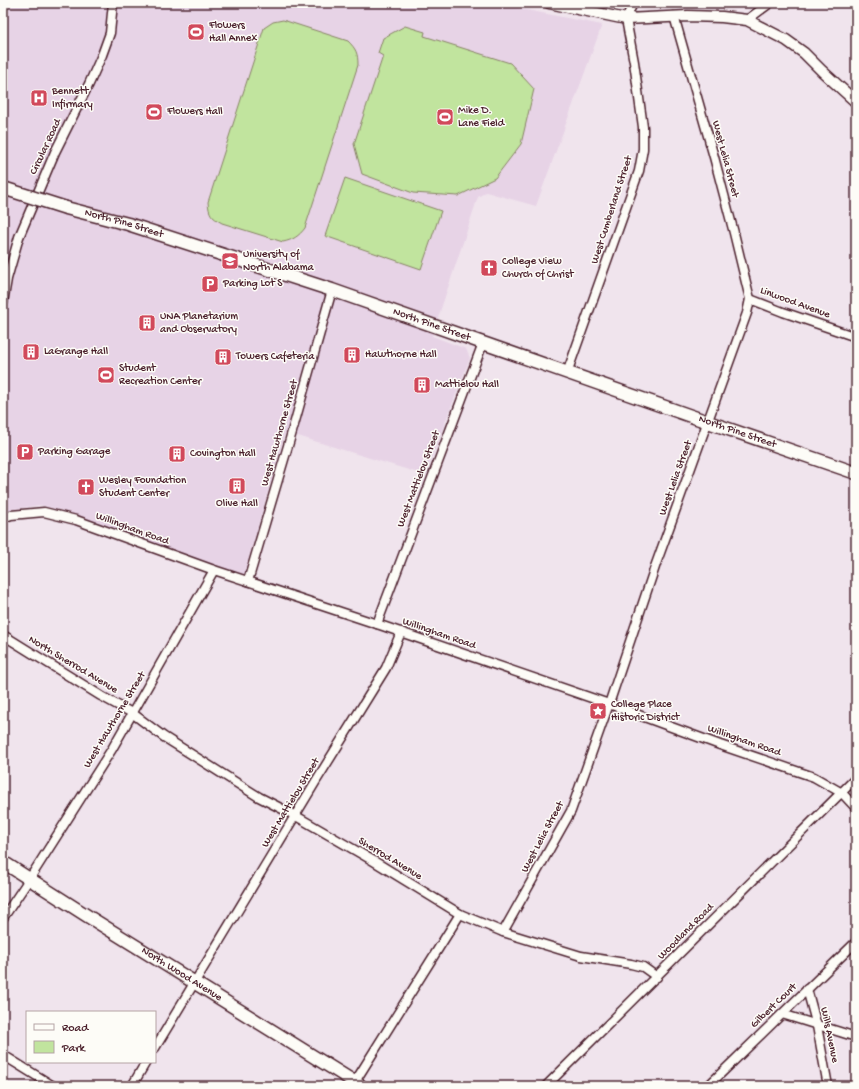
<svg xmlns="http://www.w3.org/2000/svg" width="859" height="1089" font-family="'Gochi Hand',sans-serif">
<rect width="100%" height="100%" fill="#f0e4ed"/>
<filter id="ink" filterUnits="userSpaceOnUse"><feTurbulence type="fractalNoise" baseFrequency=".025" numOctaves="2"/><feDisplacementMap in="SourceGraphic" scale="8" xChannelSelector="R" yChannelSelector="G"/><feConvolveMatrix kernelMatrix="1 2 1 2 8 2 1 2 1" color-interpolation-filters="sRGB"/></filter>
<g filter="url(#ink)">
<path fill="#e7d3e6" d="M3 3H492L602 25 536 206 486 192 478 197 432 336 466 349 470 358 425 475 285 432 244 575 56 509 40 505 8 510 3 512Z"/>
<g fill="#c1e49e" stroke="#868264">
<path d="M283 20 348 41C356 49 358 53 358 65L305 228C299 236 293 240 283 242L222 223C211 217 209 214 208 202L264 28 273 22Z"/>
<path d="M405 26 425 32 424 36 510 63 534 89 521 144 495 178 458 196 413 193 362 174 354 144 383 56 378 53 383 38Z"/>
<path d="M345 178 441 211 421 269 325 236Z"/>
</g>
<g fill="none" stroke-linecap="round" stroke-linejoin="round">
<g stroke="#4a1f2b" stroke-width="11">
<g id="minor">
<path d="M747 20 770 3"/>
<path d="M750 299 783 312 856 337"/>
<path d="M3 303 7 279 19 237 55 152 89 84 102 55 110 33 113 3"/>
<path d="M567 373 639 171 643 149V127L634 62 626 19 633 3"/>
<path d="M3 518 11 515 44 512 76 520 214 570 377 624 609 704 720 745 814 777 842 793 856 808"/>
<path d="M248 581 290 439 332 290"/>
<path d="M377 624 483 343"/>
<path d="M3 635 101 696 132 713 164 737 259 797 296 816 372 860 460 914 503 932 581 956 631 964 643 967 657 977"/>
<path d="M3 918 30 878 112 749 214 570"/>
<path d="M503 932 571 811 609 704 656 564 747 313 750 299 734 233 714 157 674 16"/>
<path d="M807 989 817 1026 828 1086"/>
<path d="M782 1014 856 1037"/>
<path d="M155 1048 316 781 386 668 401 632"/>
<path d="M3 1055 53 1086"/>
<path d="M353 1085 460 914"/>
<path d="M132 1086 146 1062"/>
<path d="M546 1086 856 778"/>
<path d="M708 1086 856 942"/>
</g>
</g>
<g stroke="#4a1f2b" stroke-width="13">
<path id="tertiary" d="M549 3 626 19 688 16 722 17 747 20 786 40 804 53 822 71 856 102"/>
</g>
<g stroke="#4a1f2b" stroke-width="15">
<g id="secondary">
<path id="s1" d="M66 208 128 224 332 290 708 422 856 473"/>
<path id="s2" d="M3 862 89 917 361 1086"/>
</g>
</g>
<use href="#minor" stroke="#fdfcf7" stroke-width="8"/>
<use href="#tertiary" stroke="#fdfcf7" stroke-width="10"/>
<use href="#secondary" stroke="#fdfcf7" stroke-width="12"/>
<g stroke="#4a1f2b" stroke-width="15" stroke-linecap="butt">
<path id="secondary-bridge" d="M3 188 66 208"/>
</g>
<use href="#secondary-bridge" stroke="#fdfcf7" stroke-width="12"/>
</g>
</g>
<defs>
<g id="stadium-square" transform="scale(0.9)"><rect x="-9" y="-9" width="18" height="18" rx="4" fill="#d1495b" stroke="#fdfcf7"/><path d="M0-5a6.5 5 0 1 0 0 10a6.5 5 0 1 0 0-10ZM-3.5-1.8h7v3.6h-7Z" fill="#fff"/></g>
<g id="hospital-square" transform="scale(0.9)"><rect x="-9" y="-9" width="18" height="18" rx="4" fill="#d1495b" stroke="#fdfcf7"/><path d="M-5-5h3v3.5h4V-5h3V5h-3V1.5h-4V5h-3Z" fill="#fff"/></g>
<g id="university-square" transform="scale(0.9)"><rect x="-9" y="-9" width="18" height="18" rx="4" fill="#d1495b" stroke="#fdfcf7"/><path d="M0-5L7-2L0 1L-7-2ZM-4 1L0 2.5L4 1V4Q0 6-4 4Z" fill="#fff"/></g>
<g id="church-square" transform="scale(0.9)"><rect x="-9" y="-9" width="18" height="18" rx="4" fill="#d1495b" stroke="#fdfcf7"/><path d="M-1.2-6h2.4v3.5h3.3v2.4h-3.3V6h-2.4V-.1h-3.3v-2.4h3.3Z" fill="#fff"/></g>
<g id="parking-square" transform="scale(0.9)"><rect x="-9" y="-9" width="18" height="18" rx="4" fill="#d1495b" stroke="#fdfcf7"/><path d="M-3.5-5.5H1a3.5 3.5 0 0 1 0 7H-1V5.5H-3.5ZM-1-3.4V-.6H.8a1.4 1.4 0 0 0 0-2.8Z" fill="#fff"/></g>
<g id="building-square" transform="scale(0.9)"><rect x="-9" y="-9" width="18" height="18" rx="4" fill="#d1495b" stroke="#fdfcf7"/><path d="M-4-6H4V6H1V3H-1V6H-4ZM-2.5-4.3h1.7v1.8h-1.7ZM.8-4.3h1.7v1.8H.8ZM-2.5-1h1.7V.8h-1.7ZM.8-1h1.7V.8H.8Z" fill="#fff"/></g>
<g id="sight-square" transform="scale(0.9)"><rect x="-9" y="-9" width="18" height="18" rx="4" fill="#d1495b" stroke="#fdfcf7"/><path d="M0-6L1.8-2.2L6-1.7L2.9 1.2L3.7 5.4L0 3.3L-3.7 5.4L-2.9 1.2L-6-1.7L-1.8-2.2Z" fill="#fff"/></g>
</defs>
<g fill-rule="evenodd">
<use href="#stadium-square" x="196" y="32"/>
<use href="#hospital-square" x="39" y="98"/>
<use href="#stadium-square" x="154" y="112"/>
<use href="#stadium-square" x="445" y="117"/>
<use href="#university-square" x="230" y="261"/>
<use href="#church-square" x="489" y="268"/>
<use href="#parking-square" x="210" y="284"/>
<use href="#building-square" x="147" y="323"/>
<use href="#building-square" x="31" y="352"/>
<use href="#building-square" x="352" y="355"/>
<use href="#building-square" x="223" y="357"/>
<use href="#stadium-square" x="106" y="375"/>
<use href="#building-square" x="422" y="385"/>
<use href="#parking-square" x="25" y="452"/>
<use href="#building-square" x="177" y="454"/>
<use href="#building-square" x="237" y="486"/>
<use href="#church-square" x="86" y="487"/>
<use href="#sight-square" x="598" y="711"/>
</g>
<g text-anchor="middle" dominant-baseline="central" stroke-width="3" stroke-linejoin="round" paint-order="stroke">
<g font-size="11" fill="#4a1f2b" stroke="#fdfcf7" text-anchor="start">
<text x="209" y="26">Flowers<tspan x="209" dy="13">Hall Annex</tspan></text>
<text x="52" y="92">Bennett<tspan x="52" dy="13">Infirmary</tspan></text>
<text x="458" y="111">Mike D.<tspan x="458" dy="13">Lane Field</tspan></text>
<text x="167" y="112">Flowers Hall</text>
<text x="243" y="255">University of<tspan x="243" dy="13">North Alabama</tspan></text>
<text x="502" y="262">College View<tspan x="502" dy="13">Church of Christ</tspan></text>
<text x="223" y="284">Parking Lot S</text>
<text x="160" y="317">UNA Planetarium<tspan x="160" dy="13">and Observatory</tspan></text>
<text x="44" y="352">LaGrange Hall</text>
<text x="365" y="355">Hawthorne Hall</text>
<text x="236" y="357">Towers Cafeteria</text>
<text x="119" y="369">Student<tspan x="119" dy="13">Recreation Center</tspan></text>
<text x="435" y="385">Mattielou Hall</text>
<text x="38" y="452">Parking Garage</text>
<text x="190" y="454">Covington Hall</text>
<text x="99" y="481">Wesley Foundation<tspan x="99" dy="13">Student Center</tspan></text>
<text x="237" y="504" text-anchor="middle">Olive Hall</text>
<text x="611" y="705">College Place<tspan x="611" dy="13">Historic District</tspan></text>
</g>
<g font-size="11" fill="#4a1f2b" stroke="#fdfcf7">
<text transform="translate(46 147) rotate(-65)">Circular Road</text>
<text transform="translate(725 159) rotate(75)">West Lelia Street</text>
<text transform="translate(612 210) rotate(-72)">West Cumberland Street</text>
<text stroke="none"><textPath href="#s1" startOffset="60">North Pine Street</textPath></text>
<text transform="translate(795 303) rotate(20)">Linwood Avenue</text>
<text stroke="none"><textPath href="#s1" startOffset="384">North Pine Street</textPath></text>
<text stroke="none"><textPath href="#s1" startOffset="708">North Pine Street</textPath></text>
<text transform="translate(280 433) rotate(-74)">West Hawthorne Street</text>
<text transform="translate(676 478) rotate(-70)">West Lelia Street</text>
<text transform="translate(419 479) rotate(-69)">West Mattielou Street</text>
<text transform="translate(132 529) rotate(20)">Willingham Road</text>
<text transform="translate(439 634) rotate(19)">Willingham Road</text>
<text transform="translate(73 665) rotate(31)">North Sherrod Avenue</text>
<text transform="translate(115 720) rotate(-59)">West Hawthorne Street</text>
<text transform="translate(744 741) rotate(19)">Willingham Road</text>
<text transform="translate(291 803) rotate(-59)">West Mattielou Street</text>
<text transform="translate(543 837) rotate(-62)">West Lelia Street</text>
<text transform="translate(390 859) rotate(31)">Sherrod Avenue</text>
<text transform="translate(686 932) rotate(-45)">Woodland Road</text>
<text stroke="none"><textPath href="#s2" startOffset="211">North Wood Avenue</textPath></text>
<text transform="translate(774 1006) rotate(-44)">Gilbert Court</text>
<text transform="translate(829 1035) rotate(78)">Wills Avenue</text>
</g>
</g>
<rect width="859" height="1089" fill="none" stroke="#fdfcf7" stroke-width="16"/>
<rect x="8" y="8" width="843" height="1073" fill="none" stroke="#4a1f2b" stroke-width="1.5" filter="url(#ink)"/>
<rect x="26" y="1011" width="130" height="52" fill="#fdfcf7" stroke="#b5a4a5"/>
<rect x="34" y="1024" width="20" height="6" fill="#fdfcf7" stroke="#b5a4a5"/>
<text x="62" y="1031" font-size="12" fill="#4a1f2b">Road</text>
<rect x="34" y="1041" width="20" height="12" fill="#c1e49e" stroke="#b5a4a5"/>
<text x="62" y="1051" font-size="12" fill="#4a1f2b">Park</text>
</svg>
